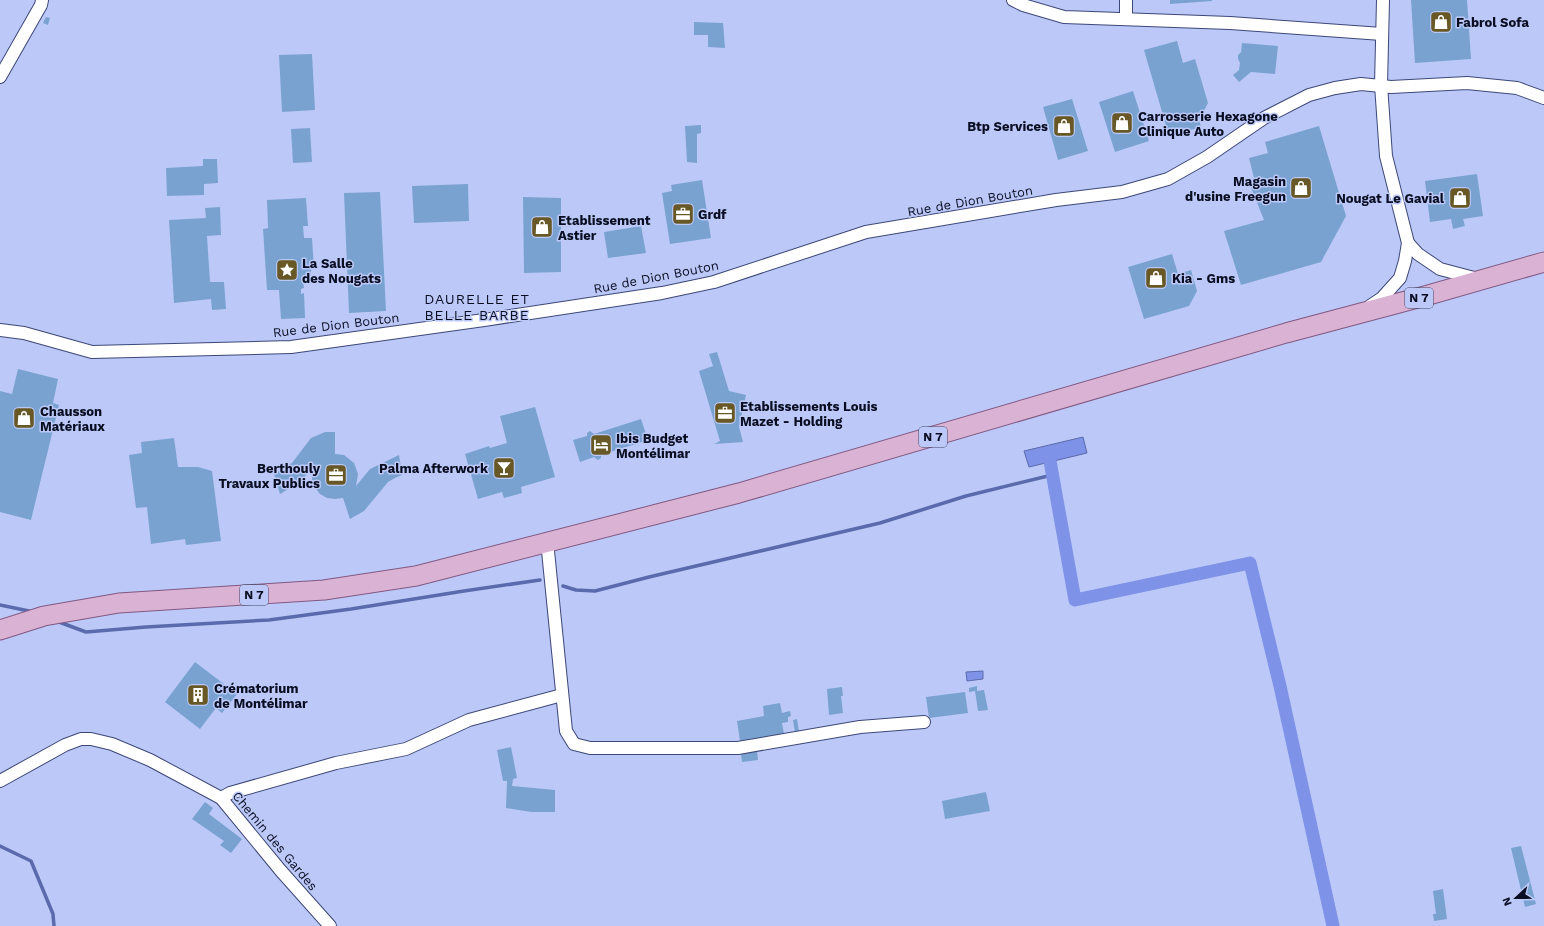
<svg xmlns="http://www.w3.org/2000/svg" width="1544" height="926" font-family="'Work Sans',sans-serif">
<rect width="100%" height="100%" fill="#bcc9f8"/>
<g fill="#7e92e7" stroke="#5b6aac">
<path d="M1083 437 1087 453 1029 467 1024 451Z"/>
<path d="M983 671V679L967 681 966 672Z"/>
</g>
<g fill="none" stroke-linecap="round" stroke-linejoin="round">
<g stroke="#5b6aac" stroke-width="3.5">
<path d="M563 586 576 590 595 591 649 577 880 523 966 496 1052 475"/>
<path d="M0 605 29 611"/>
<path d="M59 622 86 632 146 627 269 620 351 609 464 591 540 580"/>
<path d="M0 846 31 861 53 914 54 926"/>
</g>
<path stroke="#7e92e7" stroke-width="13" d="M1050 461 1075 600 1250 563 1280 686 1333 926"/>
</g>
<g fill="#79a2d1">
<path d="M1170 0H1212V1L1170 4Z"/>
<path d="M1411 0H1467L1471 59 1415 63Z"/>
<path d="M46 17 50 18 48 25 43 23Z"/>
<path d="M694 22 723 23 725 48 708 47V35H694Z"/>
<path d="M1177 41 1183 63 1195 59 1208 103 1199 120 1201 127 1169 136 1144 50Z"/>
<path d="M1242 43 1278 46 1275 74 1251 72 1239 82 1233 75 1239 70 1240 63 1238 59V55L1241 52Z"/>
<path d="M312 54 315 110 282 112 279 55Z"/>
<path d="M1133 91 1149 141 1115 152 1099 102Z"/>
<path d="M1072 99 1088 151 1058 160 1043 107Z"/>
<path d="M701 125V133L697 134V163L687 162 685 126Z"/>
<path d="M1319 126 1346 216 1321 262 1241 285 1224 231 1264 220 1248 180 1254 178 1249 158 1268 153 1265 142Z"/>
<path d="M310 128 312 162 293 163 291 129Z"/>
<path d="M203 159H217L218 183 204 184V195L167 196 166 168 203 166Z"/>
<path d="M1477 174 1483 216 1463 219 1465 226 1453 229 1451 219 1430 222 1425 181Z"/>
<path d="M702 180 711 238 670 244 662 193 672 191 671 185Z"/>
<path d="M468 184 469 221 414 223 412 186Z"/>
<path d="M380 192 386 311 349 313 344 193Z"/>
<path d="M523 197 561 198V272L524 273Z"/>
<path d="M306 198 308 226H303L304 238H312L314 268H311V273L309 278 303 281 304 288 301 289V294L304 293 305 318 281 319 279 290H267L263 229 268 228 267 200Z"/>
<path d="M220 207 221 235 207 236 210 282H224L226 309 212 310 211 299 174 303 169 220 206 218 205 208Z"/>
<path d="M641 226 646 253 608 258 604 232Z"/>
<path d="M1172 254 1178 274 1191 270 1197 291 1189 306 1144 319 1128 267Z"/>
<path d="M717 352 729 391 746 395 739 427 743 442 714 444 720 441 699 371 713 366 709 354Z"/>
<path d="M18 369 58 379 53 403 59 405 31 520 0 512V391L12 394Z"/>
<path d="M535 407 555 477 521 487 522 493 504 498 502 492 478 499 465 454 489 446 490 448 507 443 500 416Z"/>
<path d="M641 419 648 440 601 455V458L598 460 594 457 580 462 573 440 587 436V433L590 431 594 434Z"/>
<path d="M325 432H335V454L344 455 354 463 358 474 356 486 370 469 399 455 402 475 395 478 388 482 364 511 350 519 343 498 335 499 327 498 320 494 316 489 312 479 314 466 300 482 280 494 274 474 292 463 311 438Z"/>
<path d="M174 438 178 467H198L212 471 221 541 186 545 185 539 151 544 147 507 136 508 129 455 142 453 141 442Z"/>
<path d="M195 662 237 694 222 713 216 708 200 729 165 702Z"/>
<path d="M977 686V691L984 690 988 710 978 711 975 691 969 692V688Z"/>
<path d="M842 687 843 696H841L843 713 829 715 827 689Z"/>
<path d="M965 692 968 713 929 718 926 697Z"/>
<path d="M780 703 782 713 790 711 791 716 788 717V722L782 723 784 734 740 741 737 721 764 716 763 706Z"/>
<path d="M797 719 799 732H795L793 720Z"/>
<path d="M511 747 517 778 513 779 512 786 555 790V812H531L506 808 507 781H503L497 750Z"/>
<path d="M757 751 758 760 742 762 741 754Z"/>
<path d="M986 792 990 811 945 819 942 801Z"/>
<path d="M205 802 213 808 209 814 242 839 231 853 220 845 224 841 192 819Z"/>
<path d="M1521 846 1536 904 1525 907 1511 848Z"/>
<path d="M1443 889 1447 919 1434 921 1433 914H1436L1433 891Z"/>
</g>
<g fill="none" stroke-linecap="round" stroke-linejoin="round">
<g stroke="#3c4777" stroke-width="14">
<g id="minor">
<path d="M1013 0 1023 5 1064 17 1230 23 1382 34"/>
<path d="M1126 0V19"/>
<path d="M0 77 41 5 42 0"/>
<path d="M1408 243 1418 254 1440 269 1478 279"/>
<path d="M1370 306 1382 298 1400 278 1405 261 1408 243 1386 156 1381 85 1383 0"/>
<path d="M0 330 24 333 92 352 291 347 484 320 662 293 714 282 866 232 1056 200 1122 192 1168 179 1207 157 1264 118 1309 95 1335 88 1361 84 1391 87 1467 83 1517 88 1544 98"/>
<path d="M547 541 566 731 574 744 590 748H738L860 727 924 722"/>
<path d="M0 781 65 745 81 739H91L112 744 150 760 221 798 281 871 330 926"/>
<path d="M221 798 230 793 336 763 406 749 469 720 562 695"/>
</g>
</g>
<g stroke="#815882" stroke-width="21">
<path id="primary" d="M0 630 44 616 119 603 324 590 416 576 739 493 1286 333 1425 296 1544 262"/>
</g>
<use href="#minor" stroke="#fff" stroke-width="12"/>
<use href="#primary" stroke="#dab3d4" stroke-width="19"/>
</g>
<defs>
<g id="shop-square" transform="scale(1.15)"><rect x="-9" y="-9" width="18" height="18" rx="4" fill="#685826" stroke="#bcc9f8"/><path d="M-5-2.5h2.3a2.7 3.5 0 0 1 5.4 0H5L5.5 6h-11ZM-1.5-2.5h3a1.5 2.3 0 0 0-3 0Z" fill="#fff"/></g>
<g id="office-square" transform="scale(1.15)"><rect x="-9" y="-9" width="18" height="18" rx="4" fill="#685826" stroke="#bcc9f8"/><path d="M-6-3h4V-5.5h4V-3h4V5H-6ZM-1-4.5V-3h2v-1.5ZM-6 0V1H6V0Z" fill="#fff"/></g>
<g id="sight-square" transform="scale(1.15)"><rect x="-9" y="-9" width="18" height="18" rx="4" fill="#685826" stroke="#bcc9f8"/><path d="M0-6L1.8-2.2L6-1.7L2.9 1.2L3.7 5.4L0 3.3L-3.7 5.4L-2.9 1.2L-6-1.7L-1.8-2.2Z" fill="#fff"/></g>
<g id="hotel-square" transform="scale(1.15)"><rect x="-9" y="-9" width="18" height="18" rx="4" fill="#685826" stroke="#bcc9f8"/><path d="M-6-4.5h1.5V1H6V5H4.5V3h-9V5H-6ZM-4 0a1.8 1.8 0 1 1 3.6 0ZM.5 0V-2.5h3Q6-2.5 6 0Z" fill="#fff"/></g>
<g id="bar-square" transform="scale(1.15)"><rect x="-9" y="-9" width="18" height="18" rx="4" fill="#685826" stroke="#bcc9f8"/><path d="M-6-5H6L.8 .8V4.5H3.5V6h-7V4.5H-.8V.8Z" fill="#fff"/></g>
<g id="building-square" transform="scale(1.15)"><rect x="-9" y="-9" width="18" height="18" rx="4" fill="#685826" stroke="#bcc9f8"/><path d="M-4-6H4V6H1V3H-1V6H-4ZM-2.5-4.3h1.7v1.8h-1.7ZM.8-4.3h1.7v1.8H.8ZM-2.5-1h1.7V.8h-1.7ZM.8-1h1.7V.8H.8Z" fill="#fff"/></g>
</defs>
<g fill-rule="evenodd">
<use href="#shop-square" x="1441" y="22"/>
<use href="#shop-square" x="1122" y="123"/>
<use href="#shop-square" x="1064" y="126"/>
<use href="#shop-square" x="1301" y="188"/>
<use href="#shop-square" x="1460" y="198"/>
<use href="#office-square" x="683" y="214"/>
<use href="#shop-square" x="542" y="227"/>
<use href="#sight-square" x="287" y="270"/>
<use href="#shop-square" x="1156" y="278"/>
<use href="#office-square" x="725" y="413"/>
<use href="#shop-square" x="24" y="418"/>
<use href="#hotel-square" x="601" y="445"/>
<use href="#bar-square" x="504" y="468"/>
<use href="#office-square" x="336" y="475"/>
<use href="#building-square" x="198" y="695"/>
</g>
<g text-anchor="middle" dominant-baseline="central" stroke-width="3" stroke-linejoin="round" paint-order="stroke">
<g fill="#bcc9f8" stroke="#3f4562" stroke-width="1">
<rect x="1405" y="288" width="28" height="20" rx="3"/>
<rect x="919" y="427" width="28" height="20" rx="3"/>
<rect x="240" y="585" width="28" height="20" rx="3"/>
</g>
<g font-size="12" font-weight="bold" fill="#090d21">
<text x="1419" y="298">N 7</text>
<text x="933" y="437">N 7</text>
<text x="254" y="595">N 7</text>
</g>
<g font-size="13" font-weight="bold" fill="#090d21" stroke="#bcc9f8" text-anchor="start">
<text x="1456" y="22">Fabrol Sofa</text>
<text x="1138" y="116">Carrosserie Hexagone<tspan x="1138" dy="15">Clinique Auto</tspan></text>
<text x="1048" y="126" text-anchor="end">Btp Services</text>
<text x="1286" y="181" text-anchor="end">Magasin<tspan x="1286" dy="15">d'usine Freegun</tspan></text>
<text x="1444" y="198" text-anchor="end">Nougat Le Gavial</text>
<text x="698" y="214">Grdf</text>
<text x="558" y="220">Etablissement<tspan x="558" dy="15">Astier</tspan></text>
<text x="302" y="263">La Salle<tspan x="302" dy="15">des Nougats</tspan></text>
<text x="1172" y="278">Kia - Gms</text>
<text x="740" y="406">Etablissements Louis<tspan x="740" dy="15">Mazet - Holding</tspan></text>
<text x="40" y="411">Chausson<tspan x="40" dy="15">Matériaux</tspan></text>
<text x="616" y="438">Ibis Budget<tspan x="616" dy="15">Montélimar</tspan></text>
<text x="320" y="468" text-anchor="end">Berthouly<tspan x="320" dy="15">Travaux Publics</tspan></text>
<text x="488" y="468" text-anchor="end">Palma Afterwork</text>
<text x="214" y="688">Crématorium<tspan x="214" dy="15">de Montélimar</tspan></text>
</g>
<g font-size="13" fill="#090d21" stroke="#bcc9f8">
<text transform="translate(970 201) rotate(-10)">Rue de Dion Bouton</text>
<text transform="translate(656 277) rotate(-11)">Rue de Dion Bouton</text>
<text transform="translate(336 325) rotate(-7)">Rue de Dion Bouton</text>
<text transform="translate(275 841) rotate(50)">Chemin des Gardes</text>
</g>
<g font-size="14" letter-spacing="1" fill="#090d21" stroke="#bcc9f8">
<text x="477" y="299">DAURELLE ET<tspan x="477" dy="16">BELLE BARBE</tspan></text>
</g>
</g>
<g transform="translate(1516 898) rotate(248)" stroke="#bcc9f8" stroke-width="3" paint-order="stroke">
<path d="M0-3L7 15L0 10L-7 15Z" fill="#090d21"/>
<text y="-6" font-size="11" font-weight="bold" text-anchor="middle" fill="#090d21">N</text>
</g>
</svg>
